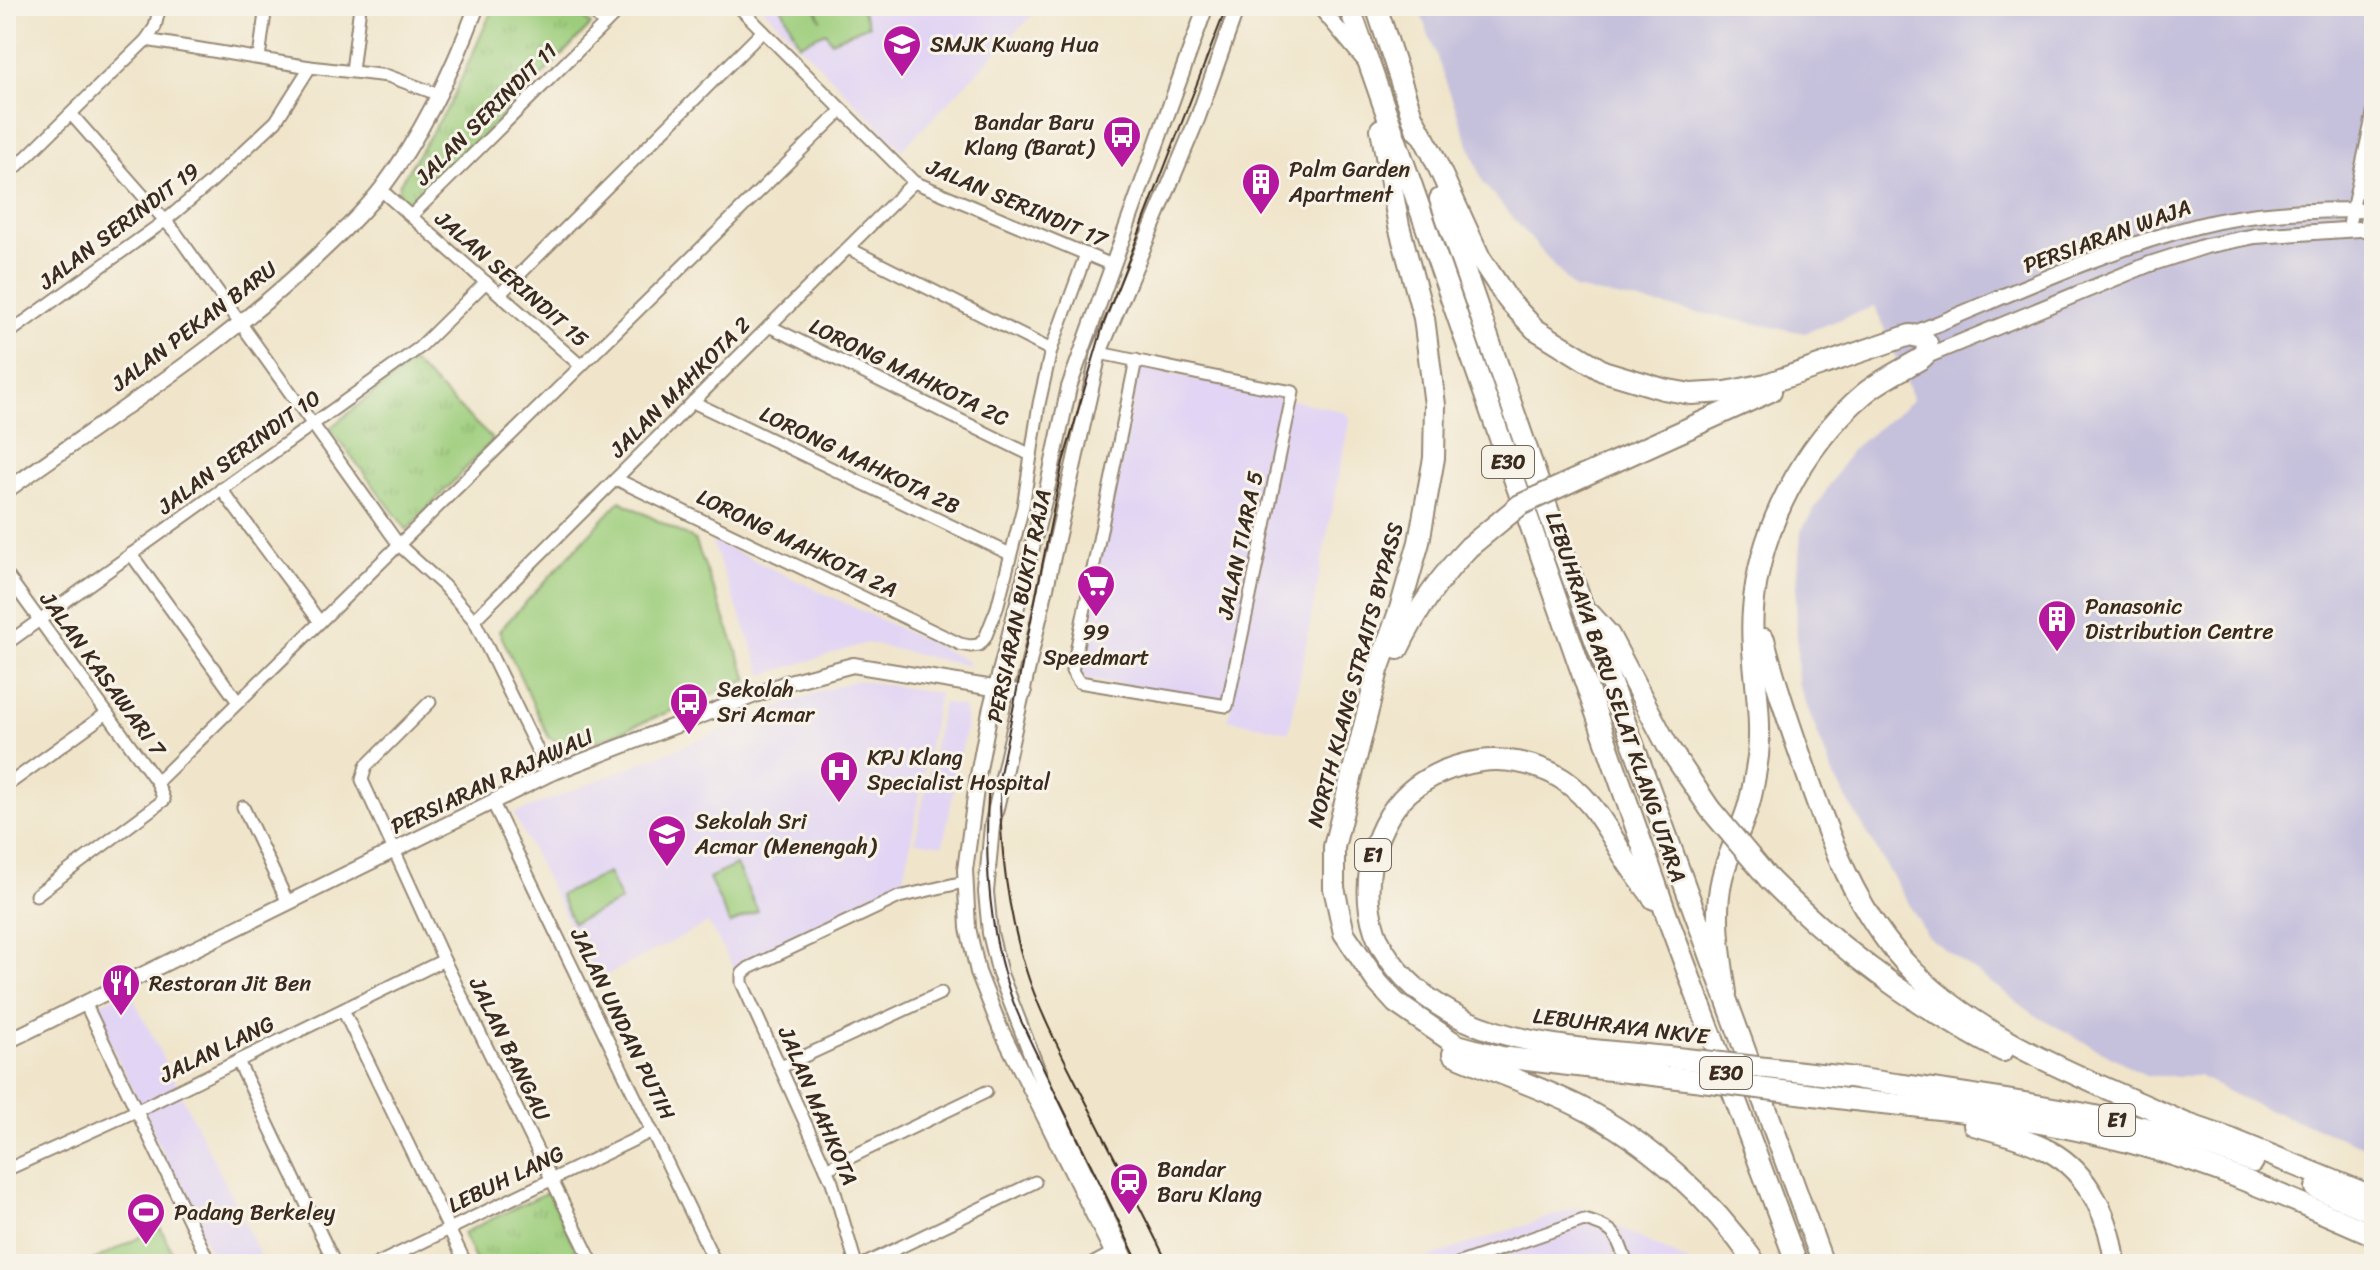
<svg xmlns="http://www.w3.org/2000/svg" width="2380" height="1270" font-family="Sriracha,sans-serif">
<defs>
<pattern id="park-tufts" width="24" height="20" patternUnits="userSpaceOnUse" patternTransform="scale(2)"><rect width="24" height="20" fill="#9dcd7c"/><path d="M3 7l-1-3M5 7V3M7 7l1-3M15 17l-1-3M17 17v-4M19 17l1-3" fill="none" stroke="#88b06b"/></pattern>
</defs>
<rect width="100%" height="100%" fill="#f7f3e8"/>
<filter id="ink" filterUnits="userSpaceOnUse"><feTurbulence type="fractalNoise" baseFrequency=".0125" numOctaves="2"/><feDisplacementMap in="SourceGraphic" scale="16" xChannelSelector="R" yChannelSelector="G"/><feConvolveMatrix kernelMatrix="1 2 1 2 8 2 1 2 1" color-interpolation-filters="sRGB"/></filter>
<filter id="wash" filterUnits="userSpaceOnUse"><feTurbulence type="fractalNoise" baseFrequency=".006" numOctaves="4" result="noise"/><feDisplacementMap in="SourceGraphic" scale="32" xChannelSelector="R" yChannelSelector="G"/><feGaussianBlur stdDeviation="1.8" result="paint"/><feColorMatrix in="noise" values="0 0 0 0 0 0 0 0 0 0 0 0 0 0 0 0 0 1.4 0 .05"/><feComposite in="paint" operator="in"/></filter>
<g filter="url(#wash)">
<rect width="100%" height="100%" fill="#f0e5cb"/>
<g fill="#e1d4f4">
<path d="M761 6H1041L902 150Z"/>
<path d="M1139 367 1342 411 1350 417 1289 732 1228 719 1231 704 1083 678 1077 669Z"/>
<path d="M711 540 968 661V666L867 643 763 675Z"/>
<path d="M857 680 939 693 904 878 734 968 708 923 597 980 514 814 812 694Z"/>
<path d="M943 702 963 707 967 722 943 845 915 841Z"/>
<path d="M129 989 235 1203 264 1264H216L93 1007Z"/>
<path d="M1578 1207 1693 1264H1410Z"/>
</g>
<path fill="#c5c0db" d="M1418 6H2374V1150L2246 1101 2199 1076H2147L2035 1015 1928 937 1834 777 1798 683 1796 598 1801 531 1851 450 1913 400 1875 306 1805 333 1574 289 1483 183Z"/>
<g fill="#9dcd7c" stroke="#6c7c4d" stroke-width="2">
<path d="M781 6H814L821 20 816 6H860L869 25 831 41 826 32 799 44Z"/>
<path d="M620 501 695 540 748 680 602 739 574 747 549 738 499 631Z"/>
<path d="M736 865 758 911 730 924 709 878Z"/>
<path d="M608 873 621 901 573 923 560 895Z"/>
<path d="M160 1227 178 1264H86Z"/>
</g>
<g fill="url(#park-tufts)" stroke="#6c7c4d" stroke-width="2">
<path d="M494 6H571L591 25 421 199 413 202 404 200 398 192 400 183 450 104Z"/>
<path d="M412 362 493 440 407 530 330 428Z"/>
<path d="M548 1192 583 1264H477L463 1233Z"/>
</g>
</g>
<g filter="url(#ink)">
<g fill="none" stroke-linecap="round" stroke-linejoin="round">
<g stroke="#968874" stroke-width="15">
<g id="minor">
<path d="M586 6 605 24"/>
<path d="M738 6 914 182 1112 265"/>
<path d="M146 40 310 67 388 76 440 95"/>
<path d="M259 58 266 6"/>
<path d="M352 71 360 6"/>
<path d="M72 115 176 233 399 545 443 585 474 620 549 774"/>
<path d="M6 177 146 40 155 27 160 6"/>
<path d="M381 190 581 366"/>
<path d="M411 216 623 6"/>
<path d="M2348 229 2374 109"/>
<path d="M2364 229 2374 185"/>
<path d="M848 248 1051 350"/>
<path d="M500 294 763 31"/>
<path d="M769 326 1031 455"/>
<path d="M6 335 166 220 211 182 276 121 310 67"/>
<path d="M1099 353C1164 366 1228 381 1293 392L1227 706 1079 682 1072 671 1136 360"/>
<path d="M693 402 1010 554"/>
<path d="M616 479 960 644 970 646 979 645 985 638 997 608 1023 507 1039 404 1051 350 1086 254"/>
<path d="M221 489 320 622"/>
<path d="M131 554 238 702"/>
<path d="M6 574 157 782 164 800 36 895"/>
<path d="M474 620 914 182"/>
<path d="M6 644 419 348 486 282"/>
<path d="M430 702 366 766 362 780 444 960 593 1264"/>
<path d="M157 782 842 110"/>
<path d="M6 786 107 713"/>
<path d="M492 801 716 1264"/>
<path d="M243 807 288 903"/>
<path d="M85 1003 210 1264"/>
<path d="M343 1010 466 1264"/>
<path d="M238 1061 335 1264"/>
<path d="M781 1067 941 993"/>
<path d="M826 1169 986 1092"/>
<path d="M6 1170 136 1111 444 960"/>
<path d="M377 1264 652 1131"/>
<path d="M856 1264 832 1182 742 983V974L749 968 899 897 964 882"/>
<path d="M865 1264 1035 1182"/>
<path d="M1092 1264 1112 1253"/>
<path d="M1457 1264 1584 1220C1617 1229 1616 1234 1627 1264"/>
</g>
</g>
<g stroke="#968874" stroke-width="18">
<g id="tertiary">
<path d="M1910 335C2005 297 2099 251 2197 226 2255 211 2314 210 2374 210"/>
<path d="M1922 358 2150 264 2206 246 2255 236 2374 228"/>
<path d="M6 491C110 416 222 347 315 258 338 236 363 213 382 188 424 132 453 70 477 6"/>
<path d="M6 1042 549 774 789 682 853 665 1024 693"/>
</g>
</g>
<g stroke="#968874" stroke-width="18">
<g id="secondary">
<path d="M1319 6 1364 60"/>
<path d="M1118 1264 1000 1028 978 972 968 928 965 870 978 775 990 711 1048 485 1069 387 1206 6"/>
<path d="M1129 1264 1046 1092 1000 974 990 933 986 892 992 826 1099 353 1198 117 1234 16 1241 6"/>
</g>
</g>
<g stroke="#968874" stroke-width="24">
<g id="motorway">
<path d="M1349 6 1668 919 1797 1264"/>
<path d="M1376 6 1417 131"/>
<path d="M1413 118 1432 153 1480 258 1508 300 1535 329 1603 371 1663 389 1691 394 1726 392 1766 384 1910 335 1923 338 1927 343 1926 354 1922 358C1904 369 1882 379 1865 393 1803 445 1759 529 1753 610 1749 657 1763 706 1758 756 1756 771 1753 789 1749 804 1742 829 1728 853 1722 878 1713 915 1721 957 1726 993"/>
<path d="M1381 129 1399 226 1424 318 1435 405 1434 458 1419 542 1400 609 1378 670 1334 847V888L1344 933 1377 982 1396 1003 1457 1045 1501 1057 1670 1077"/>
<path d="M1440 199 1556 533 1823 1264"/>
<path d="M1583 476 1771 391"/>
<path d="M1591 615 1609 635 1667 745 1710 809"/>
<path d="M1764 639C1774 680 1788 720 1802 760 1828 835 1856 915 1914 972 1986 1044 2091 1080 2182 1122"/>
<path d="M1398 649C1417 610 1439 578 1469 547"/>
<path d="M1769 879C1837 948 1917 1007 2003 1051"/>
<path d="M1654 899C1645 886 1634 873 1626 860 1606 827 1588 791 1552 773 1530 763 1504 758 1481 761 1454 765 1430 774 1409 792 1368 828 1356 903 1383 949 1402 981 1432 1004 1465 1020 1526 1048 1601 1050 1668 1057"/>
<path d="M1453 1054C1494 1072 1538 1086 1578 1106 1649 1142 1711 1199 1756 1264"/>
<path d="M1847 1077C1984 1097 2123 1111 2253 1162"/>
<path d="M1854 1100C1934 1108 2016 1116 2095 1134 2192 1155 2283 1195 2374 1235"/>
<path d="M2170 1118 2231 1139 2374 1197"/>
<path d="M1974 1125C1999 1132 2026 1139 2049 1151 2089 1172 2111 1221 2115 1264"/>
<path d="M2316 1188 2374 1213"/>
</g>
</g>
<use href="#minor" stroke="#fff" stroke-width="11"/>
<use href="#tertiary" stroke="#fff" stroke-width="14"/>
<use href="#secondary" stroke="#fff" stroke-width="14"/>
<use href="#motorway" stroke="#fff" stroke-width="20"/>
<g stroke="#3b2a1e" stroke-width="2">
<path d="M989 780C984 852 987 926 1011 996 1024 1032 1043 1066 1059 1100 1086 1155 1113 1209 1139 1264"/>
<path d="M1168 1264C1141 1209 1113 1155 1085 1100 1064 1058 1039 1013 1025 967 1006 905 999 839 1000 774L1063 462 1103 326 1227 6"/>
</g>
<g stroke="#968874" stroke-width="24" stroke-linecap="butt">
<g id="motorway-bridge">
<path d="M1469 547 1520 505 1583 476"/>
<path d="M1710 809 1769 879"/>
<path d="M1668 1057 1847 1077"/>
<path d="M1670 1077 1854 1100"/>
</g>
</g>
<use href="#motorway-bridge" stroke="#fff" stroke-width="20"/>
</g>
</g>
<defs>
<g id="school-pin" transform="scale(2)"><path d="M0 17L-7.5 6A9.5 9.5 0 1 1 7.5 6Z" fill="#b5179e" stroke="#f7f3e8"/><path d="M0-5L7-2L0 1L-7-2ZM-4 1L0 2.5L4 1V4Q0 6-4 4Z" fill="#fff"/></g>
<g id="bus-pin" transform="scale(2)"><path d="M0 17L-7.5 6A9.5 9.5 0 1 1 7.5 6Z" fill="#b5179e" stroke="#f7f3e8"/><path d="M-5-6H5V4H4V6H2V4H-2V6H-4V4H-5ZM-3.5-4V0h7V-4ZM-3.5 1.2v1.5H-2V1.2ZM2 1.2v1.5H3.5V1.2Z" fill="#fff"/></g>
<g id="building-pin" transform="scale(2)"><path d="M0 17L-7.5 6A9.5 9.5 0 1 1 7.5 6Z" fill="#b5179e" stroke="#f7f3e8"/><path d="M-4-6H4V6H1V3H-1V6H-4ZM-2.5-4.3h1.7v1.8h-1.7ZM.8-4.3h1.7v1.8H.8ZM-2.5-1h1.7V.8h-1.7ZM.8-1h1.7V.8H.8Z" fill="#fff"/></g>
<g id="supermarket-pin" transform="scale(2)"><path d="M0 17L-7.5 6A9.5 9.5 0 1 1 7.5 6Z" fill="#b5179e" stroke="#f7f3e8"/><path d="M-6-5.5h2.5l.6 2H6L4.5 2H-2.5L-4.4-4H-6ZM-1.5 3.2a1.3 1.3 0 1 0 .1 0ZM3 3.2a1.3 1.3 0 1 0 .1 0Z" fill="#fff"/></g>
<g id="hospital-pin" transform="scale(2)"><path d="M0 17L-7.5 6A9.5 9.5 0 1 1 7.5 6Z" fill="#b5179e" stroke="#f7f3e8"/><path d="M-5-5h3v3.5h4V-5h3V5h-3V1.5h-4V5h-3Z" fill="#fff"/></g>
<g id="restaurant-pin" transform="scale(2)"><path d="M0 17L-7.5 6A9.5 9.5 0 1 1 7.5 6Z" fill="#b5179e" stroke="#f7f3e8"/><path d="M-5-6h1v4h1v-4h1v4h1v-4h1v5L-1.5 .5V6h-2V.5L-5-1ZM5-6V6H3V1.5H1.5Q1.5-4 5-6Z" fill="#fff"/></g>
<g id="station-pin" transform="scale(2)"><path d="M0 17L-7.5 6A9.5 9.5 0 1 1 7.5 6Z" fill="#b5179e" stroke="#f7f3e8"/><path d="M-3-6H3Q5-6 5-4V2Q5 4 3 4L4.5 6H3L1.5 4h-3L-3 6H-4.5L-3 4Q-5 4-5 2V-4Q-5-6-3-6ZM-3.5-4v3h7v-3ZM-3.5 1v1.5H-2V1ZM2 1v1.5H3.5V1Z" fill="#fff"/></g>
<g id="stadium-pin" transform="scale(2)"><path d="M0 17L-7.5 6A9.5 9.5 0 1 1 7.5 6Z" fill="#b5179e" stroke="#f7f3e8"/><path d="M0-5a6.5 5 0 1 0 0 10a6.5 5 0 1 0 0-10ZM-3.5-1.8h7v3.6h-7Z" fill="#fff"/></g>
</defs>
<g fill-rule="evenodd">
<use href="#school-pin" x="902" y="44"/>
<use href="#bus-pin" x="1122" y="135"/>
<use href="#building-pin" x="1261" y="182"/>
<use href="#supermarket-pin" x="1096" y="584"/>
<use href="#building-pin" x="2057" y="619"/>
<use href="#bus-pin" x="689" y="702"/>
<use href="#hospital-pin" x="839" y="770"/>
<use href="#school-pin" x="667" y="834"/>
<use href="#restaurant-pin" x="121" y="983"/>
<use href="#station-pin" x="1129" y="1182"/>
<use href="#stadium-pin" x="146" y="1212"/>
</g>
<g text-anchor="middle" dominant-baseline="central" stroke-width="6" stroke-linejoin="round" paint-order="stroke">
<g fill="#f7f3e8" stroke="#73665b" stroke-width="2">
<rect x="1482" y="446" width="52" height="32" rx="6"/>
<rect x="1355" y="839" width="36" height="32" rx="6"/>
<rect x="1700" y="1057" width="52" height="32" rx="6"/>
<rect x="2099" y="1104" width="36" height="32" rx="6"/>
</g>
<g font-size="20" font-weight="bold" fill="#3b2a1e">
<text x="1508" y="462">E30</text>
<text x="1373" y="855">E1</text>
<text x="1726" y="1073">E30</text>
<text x="2117" y="1120">E1</text>
</g>
<g font-size="22" fill="#3b2a1e" stroke="#f7f3e8" text-anchor="start">
<text x="930" y="44">SMJK Kwang Hua</text>
<text x="1094" y="122" text-anchor="end">Bandar Baru<tspan x="1094" dy="25">Klang (Barat)</tspan></text>
<text x="1289" y="169">Palm Garden<tspan x="1289" dy="25">Apartment</tspan></text>
<text x="2085" y="606">Panasonic<tspan x="2085" dy="25">Distribution Centre</tspan></text>
<text x="1096" y="632" text-anchor="middle">99<tspan x="1096" dy="25">Speedmart</tspan></text>
<text x="717" y="689">Sekolah<tspan x="717" dy="25">Sri Acmar</tspan></text>
<text x="867" y="757">KPJ Klang<tspan x="867" dy="25">Specialist Hospital</tspan></text>
<text x="695" y="821">Sekolah Sri<tspan x="695" dy="25">Acmar (Menengah)</tspan></text>
<text x="149" y="983">Restoran Jit Ben</text>
<text x="1157" y="1169">Bandar<tspan x="1157" dy="25">Baru Klang</tspan></text>
<text x="174" y="1212">Padang Berkeley</text>
</g>
<g font-size="22" fill="#3b2a1e" stroke="#f7f3e8">
<text transform="translate(486 114) rotate(-45)">JALAN SERINDIT 11</text>
<text transform="translate(1017 203) rotate(23)">JALAN SERINDIT 17</text>
<text transform="translate(119 226) rotate(-37)">JALAN SERINDIT 19</text>
<text transform="translate(2107 236) rotate(-20)">PERSIARAN WAJA</text>
<text transform="translate(512 279) rotate(41)">JALAN SERINDIT 15</text>
<text transform="translate(194 326) rotate(-37)">JALAN PEKAN BARU</text>
<text transform="translate(909 372) rotate(26)">LORONG MAHKOTA 2C</text>
<text transform="translate(680 387) rotate(-45)">JALAN MAHKOTA 2</text>
<text transform="translate(239 452) rotate(-36)">JALAN SERINDIT 10</text>
<text transform="translate(860 460) rotate(26)">LORONG MAHKOTA 2B</text>
<text transform="translate(797 543) rotate(26)">LORONG MAHKOTA 2A</text>
<text transform="translate(1240 545) rotate(-78)">JALAN TIARA 5</text>
<text transform="translate(1019 606) rotate(-78)">PERSIARAN BUKIT RAJA</text>
<text transform="translate(103 674) rotate(54)">JALAN KASAWARI 7</text>
<text transform="translate(1355 675) rotate(-75)">NORTH KLANG STRAITS BYPASS</text>
<text transform="translate(1616 697) rotate(71)">LEBUHRAYA BARU SELAT KLANG UTARA</text>
<text transform="translate(492 781) rotate(-25)">PERSIARAN RAJAWALI</text>
<text transform="translate(623 1024) rotate(64)">JALAN UNDAN PUTIH</text>
<text transform="translate(1621 1026) rotate(7)">LEBUHRAYA NKVE</text>
<text transform="translate(217 1049) rotate(-26)">JALAN LANG</text>
<text transform="translate(510 1049) rotate(64)">JALAN BANGAU</text>
<text transform="translate(818 1106) rotate(67)">JALAN MAHKOTA</text>
<text transform="translate(506 1179) rotate(-26)">LEBUH LANG</text>
</g>
</g>
<rect width="2380" height="1270" fill="none" stroke="#f7f3e8" stroke-width="32"/>
</svg>
